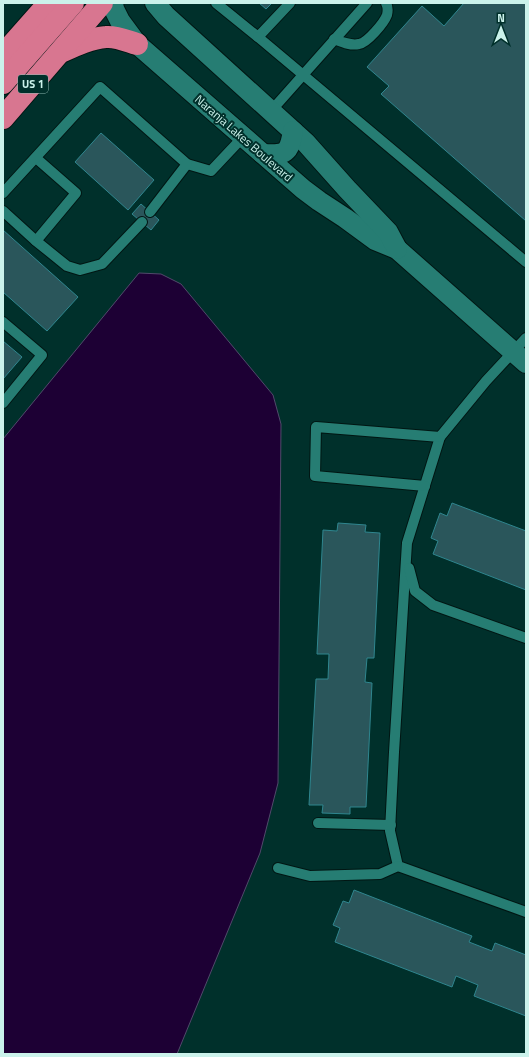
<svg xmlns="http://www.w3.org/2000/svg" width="529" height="1057" font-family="'Titillium Web',sans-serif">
<rect width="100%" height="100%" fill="#00302b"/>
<path fill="#1d0034" stroke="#51496b" d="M139 273 161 274 181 284 273 395 281 424 278 783 260 853 177 1054H3V439Z"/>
<g fill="#2a565b" stroke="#2f868f">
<path d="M259 3H272L266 9Z"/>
<path d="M464 3H526V221L381 94 389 86 367 67 422 6 444 26Z"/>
<path d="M101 133 154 180 128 210 75 162Z"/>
<path d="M141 204 159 220 151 230 132 214Z"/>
<path d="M3 230 78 297 47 331 3 292Z"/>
<path d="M3 341 22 357 3 379Z"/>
<path d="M452 503 526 531V590L433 554 438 541 431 538 440 513 447 516Z"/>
<path d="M338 523 366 525 365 532 380 533 374 658H367L365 682 372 683 366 807H350V814L322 813 323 805H309L316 679H328L329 654H317L323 530 337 531Z"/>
<path d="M354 890 472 936 469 942 492 951 495 943 526 955V1016L474 996 478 985 456 976 452 987 335 942 340 928 333 925 343 901 349 903Z"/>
</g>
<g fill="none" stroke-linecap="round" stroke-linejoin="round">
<g stroke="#001613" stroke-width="12">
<g id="lane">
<path d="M216 3 258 37 290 3"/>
<path d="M258 37 526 262"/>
<path d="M334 39C342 42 350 46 359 44 367 43 384 23 387 15 388 11 388 7 386 3"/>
<path d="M271 111 367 3"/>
<path d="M36 158 76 193 36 241"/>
<path d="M3 193 100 87 187 164 211 171 243 137"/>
<path d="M3 211 36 241 67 266 80 270 102 264 142 222"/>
<path d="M150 212 187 164"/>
<path d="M3 322 42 355 3 403"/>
<path d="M440 437 407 543 394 752 390 831 398 866 526 912"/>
<path d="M425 486 315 476 316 427 440 437 486 381 526 338"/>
<path d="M409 568 415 591 433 605 526 638"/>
<path d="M318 823 391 825"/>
<path d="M278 868 310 876 380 874 398 866"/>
</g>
</g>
<g stroke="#001613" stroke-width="22">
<g id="street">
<path d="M113 3 114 9 120 21 137 44 263 154 303 189 319 201 345 218 375 240 397 249 526 363"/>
<path d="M155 3 166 16 306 143 347 189 388 232 397 249"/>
<path d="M263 154C286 155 289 154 293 131"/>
</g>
</g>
<g stroke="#001613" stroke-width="24">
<g id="highway">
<path d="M63 51C76 45 91 38 106 37 116 36 127 41 137 44"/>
<path d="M3 55 49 3"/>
<path d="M3 83 73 3"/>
<path d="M3 118 102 3"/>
</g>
</g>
<use href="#lane" stroke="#267d73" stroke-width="10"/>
<use href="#street" stroke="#267d73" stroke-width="20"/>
<use href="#highway" stroke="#d87690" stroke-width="22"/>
</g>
<g text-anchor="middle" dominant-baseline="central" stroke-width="4" stroke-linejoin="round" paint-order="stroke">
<rect fill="#00302b" stroke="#8eb8b1" stroke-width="1" x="18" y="75" width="30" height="18" rx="3"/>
<g font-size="11" font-weight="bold" fill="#cbf2eb">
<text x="33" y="84">US 1</text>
</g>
<g font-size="12" fill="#cbf2eb" stroke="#00302b">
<text transform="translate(244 138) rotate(41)">Naranja Lakes Boulevard</text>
</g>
</g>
<rect width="529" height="1057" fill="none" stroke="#cbf2eb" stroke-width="8"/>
<g transform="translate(501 28)" stroke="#00302b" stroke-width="3" paint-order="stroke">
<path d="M0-3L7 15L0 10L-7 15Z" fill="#cbf2eb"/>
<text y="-6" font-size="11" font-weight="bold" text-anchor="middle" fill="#cbf2eb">N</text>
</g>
</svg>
